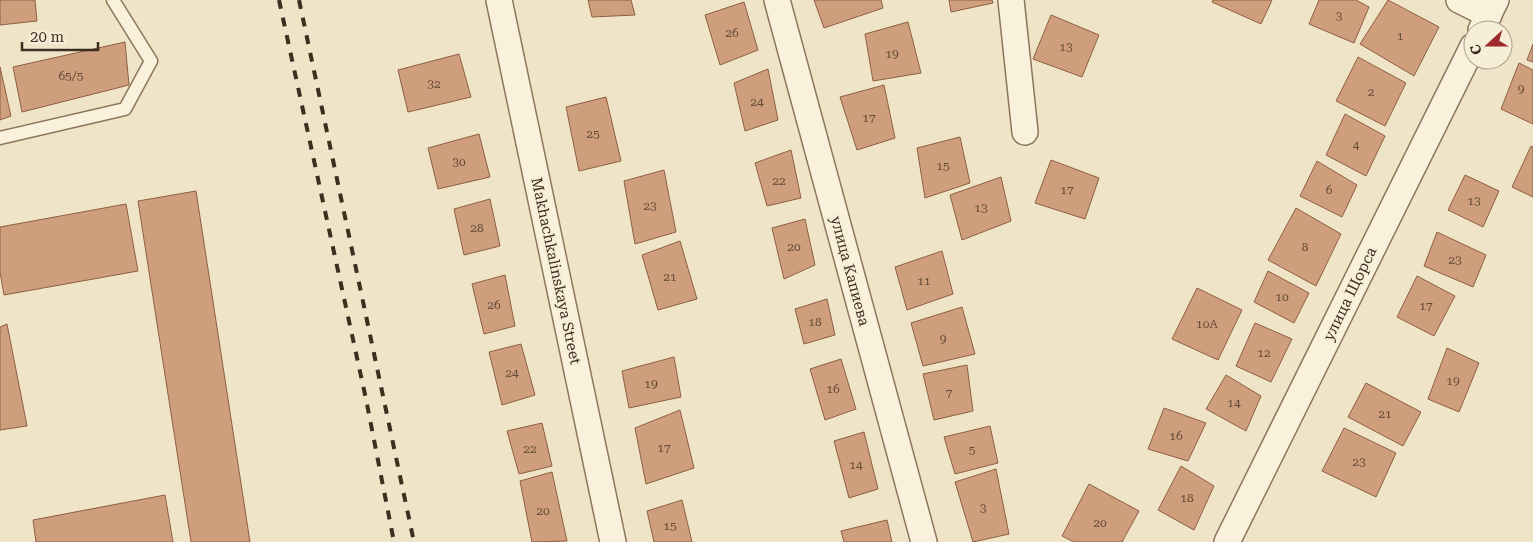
<svg xmlns="http://www.w3.org/2000/svg" width="1533" height="542" font-family="'Roboto Serif',serif">
<rect width="100%" height="100%" fill="#f0e4c8"/>
<g fill="#cf9f7d" stroke="#8d5f41">
<path d="M0 0H35L37 21 0 25Z"/>
<path d="M588 0H631L635 15 592 17Z"/>
<path d="M814 0H881L883 8 824 28Z"/>
<path d="M949 0H992L993 3 951 12Z"/>
<path d="M1213 0H1272L1261 24 1212 2Z"/>
<path d="M1319 0H1356L1369 7 1354 43 1309 24Z"/>
<path d="M1388 0 1439 27 1414 76 1360 44Z"/>
<path d="M744 2 758 50 720 65 705 15Z"/>
<path d="M1051 15 1099 35 1082 77 1033 59Z"/>
<path d="M908 22 921 73 873 81 865 34Z"/>
<path d="M125 42 129 85 22 112 13 67Z"/>
<path d="M1533 44V62L1527 60Z"/>
<path d="M459 54 471 97 408 112 398 70Z"/>
<path d="M1358 57 1406 83 1385 126 1336 101Z"/>
<path d="M1519 63 1533 70V124L1501 109Z"/>
<path d="M0 67 11 116 0 120Z"/>
<path d="M768 69 778 120 745 131 734 83Z"/>
<path d="M884 85 895 138 857 150 840 97Z"/>
<path d="M606 97 621 161 579 171 566 107Z"/>
<path d="M1345 114 1385 136 1366 176 1326 155Z"/>
<path d="M479 134 490 177 438 189 428 148Z"/>
<path d="M960 137 970 183 925 198 917 148Z"/>
<path d="M1531 146 1533 147V197L1512 187Z"/>
<path d="M791 150 801 198 767 206 755 163Z"/>
<path d="M1051 160 1099 178 1085 219 1035 203Z"/>
<path d="M1317 161 1357 185 1342 217 1300 196Z"/>
<path d="M664 170 676 232 635 244 624 181Z"/>
<path d="M1465 175 1499 191 1483 227 1448 210Z"/>
<path d="M1001 177 1011 221 962 240 950 195Z"/>
<path d="M196 191 250 542H191L138 201Z"/>
<path d="M490 199 500 246 464 255 454 209Z"/>
<path d="M126 204 138 271 4 295 0 272V227Z"/>
<path d="M1296 208 1341 234 1316 286 1268 260Z"/>
<path d="M805 219 815 265 784 279 772 228Z"/>
<path d="M1437 232 1486 255 1473 287 1424 266Z"/>
<path d="M680 241 697 299 658 310 642 255Z"/>
<path d="M942 251 953 294 907 310 895 267Z"/>
<path d="M1268 271 1309 293 1294 323 1254 302Z"/>
<path d="M505 275 515 326 484 334 472 284Z"/>
<path d="M1417 276 1455 296 1434 336 1397 317Z"/>
<path d="M1197 288 1242 310 1218 360 1172 339Z"/>
<path d="M827 299 835 335 804 344 795 309Z"/>
<path d="M962 307 975 354 923 366 911 323Z"/>
<path d="M1255 323 1292 339 1271 382 1236 366Z"/>
<path d="M7 324 27 426 0 430V327Z"/>
<path d="M521 344 535 395 502 405 489 352Z"/>
<path d="M1447 348 1479 363 1459 412 1428 399Z"/>
<path d="M674 357 681 397 629 408 622 371Z"/>
<path d="M841 359 856 409 825 420 810 369Z"/>
<path d="M967 365 973 411 934 420 923 374Z"/>
<path d="M1226 375 1261 396 1246 431 1206 409Z"/>
<path d="M1366 383 1421 412 1403 446 1348 417Z"/>
<path d="M1164 408 1206 423 1188 461 1148 449Z"/>
<path d="M680 410 694 468 646 484 635 428Z"/>
<path d="M542 423 552 466 519 474 507 431Z"/>
<path d="M990 426 998 463 955 474 944 437Z"/>
<path d="M1344 428 1396 453 1376 497 1322 471Z"/>
<path d="M864 432 878 489 849 498 834 441Z"/>
<path d="M1181 466 1214 486 1194 530 1158 510Z"/>
<path d="M996 469 1009 534 973 542 955 482Z"/>
<path d="M552 472 567 541 532 542 520 481Z"/>
<path d="M1089 484 1139 511 1122 542H1074L1062 536Z"/>
<path d="M165 495 173 542H36L33 520Z"/>
<path d="M682 500 692 542H654L647 511Z"/>
<path d="M887 520 892 542H844L841 531Z"/>
</g>
<g fill="none" stroke-linecap="round" stroke-linejoin="round">
<g stroke="#8d765c" stroke-width="15">
<path id="service" d="M0 138 125 109 151 61 113 0"/>
</g>
<g stroke="#8d765c" stroke-width="28">
<g id="minor">
<path d="M499 0 613 542"/>
<path d="M777 0 924 542"/>
<path d="M1011 0 1025 132"/>
<path d="M1459 0 1489 15"/>
<path d="M1481 30 1496 0"/>
<path d="M1227 542 1473 46"/>
</g>
</g>
<use href="#service" stroke="#faf1dc" stroke-width="12"/>
<use href="#minor" stroke="#faf1dc" stroke-width="25"/>
<g stroke="#3d2e20" stroke-width="4" stroke-dasharray="9 9" stroke-linecap="butt">
<path d="M279 0 366 399 394 542"/>
<path d="M299 0 414 542"/>
</g>
</g>
<g text-anchor="middle" dominant-baseline="central" stroke-width="4.5" stroke-linejoin="round" paint-order="stroke">
<g font-size="12" fill="#624a37">
<text x="1339" y="16">3</text>
<text x="732" y="33">26</text>
<text x="1400" y="36">1</text>
<text x="1066" y="47">13</text>
<text x="892" y="54">19</text>
<text x="71" y="76">65/5</text>
<text x="434" y="84">32</text>
<text x="1521" y="89">9</text>
<text x="1371" y="92">2</text>
<text x="757" y="102">24</text>
<text x="869" y="118">17</text>
<text x="593" y="134">25</text>
<text x="1356" y="145">4</text>
<text x="459" y="162">30</text>
<text x="943" y="166">15</text>
<text x="779" y="181">22</text>
<text x="1067" y="190">17</text>
<text x="1329" y="190">6</text>
<text x="1474" y="201">13</text>
<text x="650" y="206">23</text>
<text x="981" y="208">13</text>
<text x="477" y="228">28</text>
<text x="794" y="247">20</text>
<text x="1305" y="247">8</text>
<text x="1455" y="260">23</text>
<text x="670" y="277">21</text>
<text x="924" y="281">11</text>
<text x="1282" y="297">10</text>
<text x="494" y="305">26</text>
<text x="1426" y="306">17</text>
<text x="815" y="322">18</text>
<text x="1207" y="324">10А</text>
<text x="943" y="339">9</text>
<text x="1264" y="353">12</text>
<text x="512" y="373">24</text>
<text x="1453" y="381">19</text>
<text x="651" y="384">19</text>
<text x="833" y="389">16</text>
<text x="949" y="393">7</text>
<text x="1234" y="403">14</text>
<text x="1385" y="414">21</text>
<text x="1176" y="436">16</text>
<text x="664" y="448">17</text>
<text x="530" y="449">22</text>
<text x="972" y="450">5</text>
<text x="1359" y="462">23</text>
<text x="856" y="465">14</text>
<text x="1187" y="498">18</text>
<text x="983" y="508">3</text>
<text x="543" y="511">20</text>
<text x="1100" y="523">20</text>
<text x="670" y="526">15</text>
</g>
<g font-size="15" fill="#3d2e20" stroke="#f7eed8">
<text transform="translate(556 271) rotate(78)">Makhachkalinskaya Street</text>
<text transform="translate(850 271) rotate(75)">улица Капиева</text>
<text transform="translate(1350 294) rotate(-64)">улица Щорса</text>
</g>
</g>
<g transform="translate(1488 45) rotate(249)"><circle r="24" fill="#f7eed8" stroke="#ada18e"/>
<path d="M0-4L9 19L0 12L-9 19Z" fill="#9e2a2b"/>
<text y="-8" font-size="14" font-weight="bold" text-anchor="middle" fill="#3d2e20">С</text>
</g>
<path d="M22 42v8h76v-8" fill="none" stroke="#3d2e20" stroke-width="2.5"/>
<text x="30" y="42" font-size="15" fill="#3d2e20" stroke="#f7eed8" stroke-width="4" paint-order="stroke">20 m</text>
</svg>
